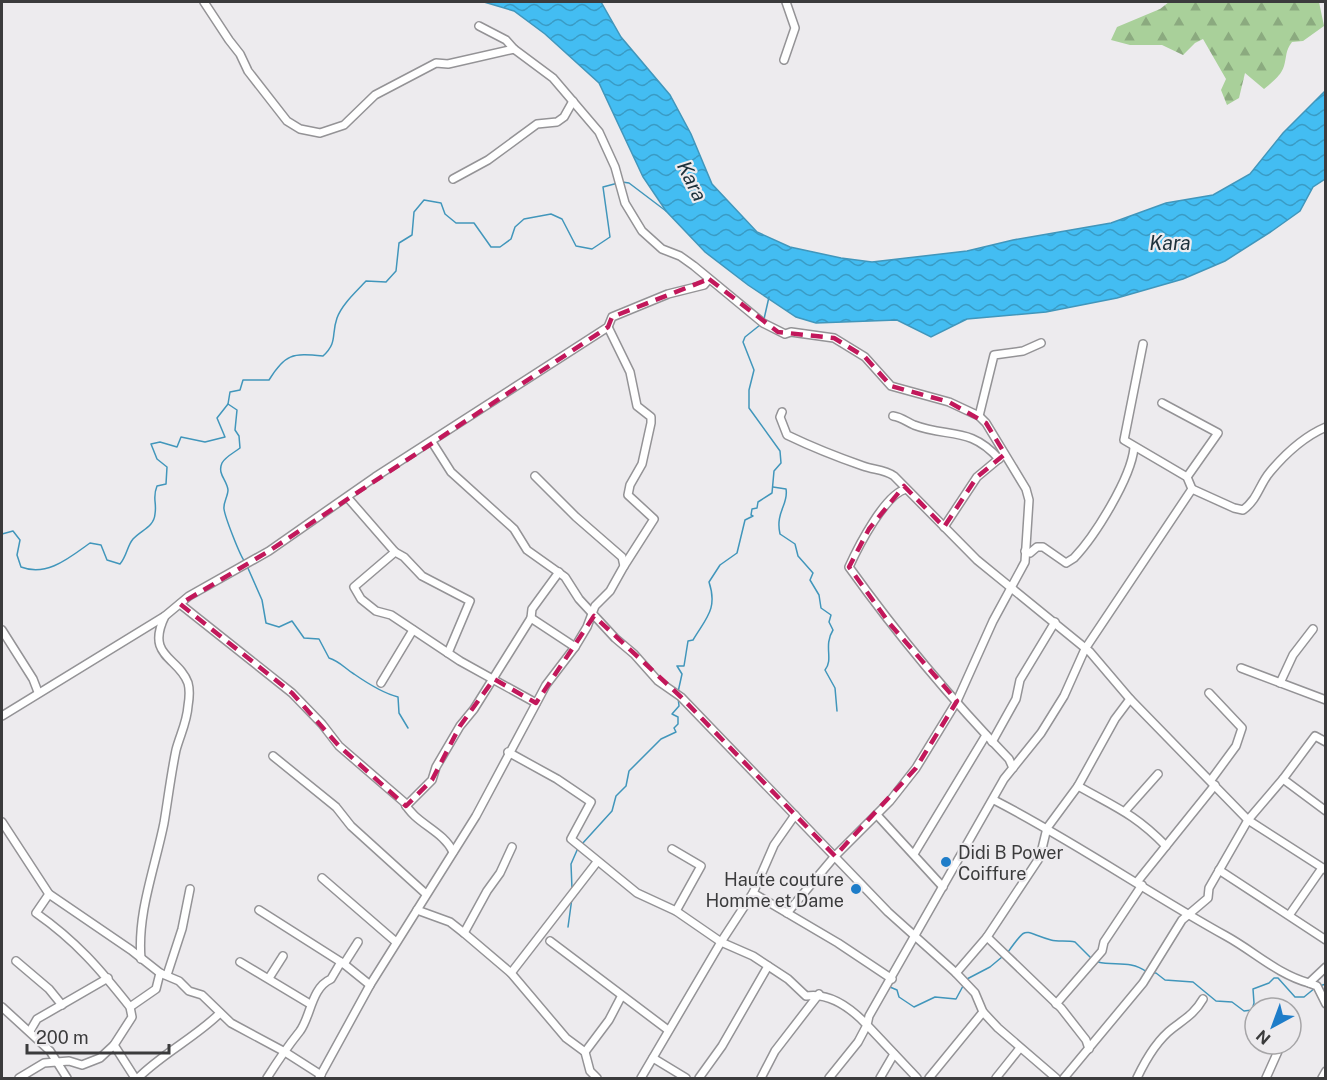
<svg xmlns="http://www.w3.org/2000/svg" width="1327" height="1080" font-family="'Public Sans',sans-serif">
<defs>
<pattern id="forest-firs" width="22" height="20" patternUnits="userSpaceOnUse" patternTransform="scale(1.5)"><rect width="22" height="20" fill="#a9d09a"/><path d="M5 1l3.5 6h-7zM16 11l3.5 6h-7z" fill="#8baa7f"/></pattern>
<pattern id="water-waves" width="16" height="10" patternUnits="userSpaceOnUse" patternTransform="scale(1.5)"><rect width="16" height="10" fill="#43bdf2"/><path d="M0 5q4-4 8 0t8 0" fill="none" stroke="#399bc5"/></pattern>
</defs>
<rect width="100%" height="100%" fill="#edebee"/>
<path fill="url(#forest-firs)" d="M1169 2H1319L1324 26 1303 41 1292 42C1285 51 1287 56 1284 66 1281 76 1272 82 1264 89L1245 73 1239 98 1227 105 1221 90 1226 79 1203 39 1195 43 1183 55 1162 45H1130L1111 40 1117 27 1160 9Z"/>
<path fill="url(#water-waves)" stroke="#4196bb" stroke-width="1.5" d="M484 2H601L621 37 670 95 691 134 712 184 757 232 790 247 841 258 872 262 967 251 1013 240 1111 223 1166 203 1213 195 1250 174 1283 133 1325 91V179L1313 187 1300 211 1272 231 1225 261 1183 279 1117 298 1046 312 967 319 931 337 897 320 816 323 796 317 748 285 705 252 666 211 643 177 599 83 545 34 514 11Z"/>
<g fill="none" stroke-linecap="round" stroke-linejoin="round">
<g stroke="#4196bb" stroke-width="1.5">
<path d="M622 182 629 183 666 211"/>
<path d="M764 319 769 297"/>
<path d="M228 404 237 410 235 430 239 436 240 448C235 452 225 457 222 463 217 474 227 480 228 490 228 496 223 503 224 509 225 517 240 556 245 562"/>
<path d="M773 487 786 489C789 504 775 512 780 534L795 544 798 556 813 573 810 580 819 595 821 608 831 615 829 622 833 630C823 646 834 659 825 670L835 688 837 711"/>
<path d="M2 534 13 531 20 540 17 555 21 567C47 577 69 558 90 543L101 545 107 560 120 564C127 556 127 546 133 539 141 530 154 527 155 514 157 502 152 498 157 486L166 484 167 467 157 459 151 444 160 442 177 447 181 437 205 442 225 437 217 418 228 404 230 392 240 390 243 380H269C285 354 292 353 323 356 338 342 331 335 337 318 342 304 357 291 366 281L386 282 396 271 399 243 412 235 414 212 424 200 441 203 445 214 456 223H474L491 247H500L511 239 515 227 524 219 551 214 562 219 576 246 592 249 610 237 603 187 618 183"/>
<path d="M247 566 262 600 266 623 279 627 292 621 304 638 319 639 329 658C341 662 344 668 354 674 367 683 382 693 398 697L399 713 408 728"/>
<path d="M678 692 682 674 677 666H684L688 641 693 640C706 618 718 609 709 582L720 565 737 553 745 520 753 516 751 515 752 509 757 508 758 502 772 493 774 471 781 463 780 451 749 408V390L754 370 743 342 745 337 760 325"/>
<path d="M582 844 612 811 616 796 626 786 629 771 661 739 676 732 674 728 678 724V717L672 714 679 706 678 697"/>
<path d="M572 889 571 864 578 848"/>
<path d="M568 927 572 898"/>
<path d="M1008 952C1028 924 1022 932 1051 940 1058 942 1067 940 1075 942L1091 958"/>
<path d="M1098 962C1115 966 1130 960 1147 972"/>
<path d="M1151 973H1156L1165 980 1193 982 1216 1001 1232 1002 1244 1011 1252 1010 1254 1003 1253 989 1269 983 1274 978H1278L1295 997H1304L1315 988"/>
<path d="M967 979 990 967 1002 957"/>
<path d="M1319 986 1326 984"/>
<path d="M890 987 897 990 899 997 914 1007 935 997 956 999 963 986"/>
</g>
<g stroke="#949396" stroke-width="10">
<g id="minor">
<path d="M204 2 229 40 240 54 248 71 287 121 300 129 320 133 344 125 375 95 436 63 448 64 514 49"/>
<path d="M479 26 506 40 514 49 553 78 599 132 615 167 625 203 642 231 662 249 680 256 694 266 763 323 785 334 791 332 834 338 865 357 891 386 949 402 979 416 986 423 1026 489 1029 500 1025 562 993 621 957 701 916 768 890 801 835 856 787 913"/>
<path d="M784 60 795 28 786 2"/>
<path d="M453 179 488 160 537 124 557 122 564 117 573 101"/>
<path d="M608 327 630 372 637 406 651 417V423L642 464 630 485 628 495 654 519 624 566"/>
<path d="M1162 403 1218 433 1187 477"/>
<path d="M782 412 780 417 787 435C812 447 837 457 863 466 874 470 884 469 894 476L977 560 1090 652 1130 699 1248 820 1326 870"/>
<path d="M893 416C901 417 907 422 914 425 948 438 970 426 999 459"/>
<path d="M979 416 994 355 1023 351 1041 343"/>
<path d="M432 442 451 472 514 529 527 550 565 577 579 599 615 638 634 654 658 681 681 697 888 912 956 973 987 937 1040 857 1047 828 1078 786C1115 807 1135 814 1166 846"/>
<path d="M906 489C885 494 858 547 849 567 897 634 951 699 1009 759L1013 768"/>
<path d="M1192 489 1234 508 1243 510C1258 499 1259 485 1270 472 1285 454 1305 436 1326 427"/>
<path d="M348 498 395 552 404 557 422 576 470 601 448 653"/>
<path d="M944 527 977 477 1001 457"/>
<path d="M1025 551 1030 553 1037 547H1043L1066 563 1074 558C1095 536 1131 478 1134 448"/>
<path d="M395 552 354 587 361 599 376 611 391 615 460 661 536 703"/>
<path d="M180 604 292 693 322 724 339 746 404 802C415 824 443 830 453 852"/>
<path d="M531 618 532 609 559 572"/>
<path d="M2 630 33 679 38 692"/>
<path d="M1241 668 1326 700"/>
<path d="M381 683 413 630"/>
<path d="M1280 683 1293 655 1313 629"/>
<path d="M1209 693 1242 728 1236 746 1211 780"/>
<path d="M2 716 165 616"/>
<path d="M992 742 1016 699 1020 680 1055 622"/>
<path d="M508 752 557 779 591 802 571 839 637 893 676 911 721 942 753 956 788 979 806 996C830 992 851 1008 867 1025L858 1042 829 1078"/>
<path d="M273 756 336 807 351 826 426 894"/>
<path d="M1283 779 1326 811"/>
<path d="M1078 786 1115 719 1130 699"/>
<path d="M994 800C1074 841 1148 893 1226 936 1255 952 1277 974 1309 983L1326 967"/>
<path d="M406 806 432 780 436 767 460 726 474 709 531 618 575 647"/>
<path d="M1126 810 1158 774"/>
<path d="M877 815 943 887"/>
<path d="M2 822 49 894 131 950 160 973 179 981 189 991 202 995 231 1023 285 1052 321 1075"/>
<path d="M672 849 701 866 676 911"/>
<path d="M914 854 986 735"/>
<path d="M1219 870 1326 940"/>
<path d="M322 878 396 942"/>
<path d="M1137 882 1215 785"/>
<path d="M753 893 838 943 892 979"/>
<path d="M259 910 344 964 370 985"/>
<path d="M417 910 450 922 464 933 511 973 566 1038 585 1052"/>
<path d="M1290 914 1322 868"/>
<path d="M464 933 487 891 500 873 512 847"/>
<path d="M987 937 1061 1008 1086 1040 1089 1049"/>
<path d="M550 941 668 1030"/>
<path d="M141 959C137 913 155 868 164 823 168 799 171 774 176 750 180 735 187 722 188 706 189 700 190 690 188 683 179 657 145 657 165 616L189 596 269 551 375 477 608 327 612 317 668 294 704 285 709 279"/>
<path d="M16 961 49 989 62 1005"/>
<path d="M240 962 310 1004"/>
<path d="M344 964 358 942"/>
<path d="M511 973 597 862"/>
<path d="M956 973 975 993 983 1012 998 1028 1056 1078"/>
<path d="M167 975 182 929 190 889"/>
<path d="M269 978 283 956"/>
<path d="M1309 983 1317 986 1326 1004"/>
<path d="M1056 1004 1102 951 1104 942 1142 885"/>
<path d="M2 1007 50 1051 67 1078"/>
<path d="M130 1007 156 989 160 973"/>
<path d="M30 1031 37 1019 108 978"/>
<path d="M114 1045 135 1078"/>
<path d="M653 1058 686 1078"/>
<path d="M19 1078 44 1063 69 1061 82 1065 100 1058 114 1045 132 1017 130 1007C100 969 76 941 36 913L49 894"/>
<path d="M138 1078C163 1053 196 1037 220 1013"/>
<path d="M267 1078C277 1062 288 1046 300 1031 311 1016 311 988 331 979L341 962"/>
<path d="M319 1078 370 985 476 816 546 685 575 647 587 627 595 606 610 591 624 566 622 557 576 517 535 476"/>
<path d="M597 1078 590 1071 585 1052 609 1020 621 997"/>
<path d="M641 1078 721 942 753 893 774 845 795 815"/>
<path d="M699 1078 722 1046 768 966"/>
<path d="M761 1078 775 1051 819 994"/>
<path d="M880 1078 894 1054"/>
<path d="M917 1078 867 1025 869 1016 1004 779 1041 733 1064 696 1085 649 1192 489 1187 477 1124 440 1143 344"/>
<path d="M929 1078 983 1012"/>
<path d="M996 1078 1020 1048"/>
<path d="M1064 1078 1143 983 1182 920 1208 898 1209 888 1248 820 1283 779 1315 736 1326 742"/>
<path d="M1137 1078C1145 1061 1157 1040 1173 1028 1186 1018 1195 1013 1203 999"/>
<path d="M1266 1078 1279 1049"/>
<path d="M1322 1078 1326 1071"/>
</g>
</g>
<use href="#minor" stroke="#fff" stroke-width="7"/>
</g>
<path fill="none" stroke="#c2185b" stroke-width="4.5" stroke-dasharray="12 8" stroke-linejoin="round" d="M709 279 778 332 834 338 865 357 891 386 949 402 986 423 1005 454 977 477 944 527 904 486 869 529 849 567 890 624 957 701 916 768 835 856 681 697 594 616 536 703 494 679 460 726 432 780 406 806 339 746 292 693 180 604 269 551 608 327 612 317Z"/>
<g fill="#1e7dc9" stroke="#edebee" stroke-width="2">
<circle cx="946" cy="862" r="6"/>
<circle cx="856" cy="889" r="6"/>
</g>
<g text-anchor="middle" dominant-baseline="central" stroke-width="4.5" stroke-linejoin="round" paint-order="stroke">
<g font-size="18" fill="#3b3b3c" stroke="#edebee" text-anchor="start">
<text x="958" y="852">Didi B Power<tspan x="958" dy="21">Coiffure</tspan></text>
<text x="844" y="879" text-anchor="end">Haute couture<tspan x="844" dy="21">Homme et Dame</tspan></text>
</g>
<g font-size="20" font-style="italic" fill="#1d313b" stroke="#edebee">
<text transform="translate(692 181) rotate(64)">Kara</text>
<text x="1170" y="243">Kara</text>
</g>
</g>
<rect width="1327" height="1080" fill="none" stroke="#3b3b3c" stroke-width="6"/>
<g transform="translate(1273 1026) rotate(221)"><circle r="28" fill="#edebee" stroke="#a6a5a7" stroke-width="1.5"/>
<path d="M0-4.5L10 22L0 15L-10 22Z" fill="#1e7dc9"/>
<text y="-9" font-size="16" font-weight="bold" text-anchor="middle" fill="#3b3b3c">N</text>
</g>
<path d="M27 1044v9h142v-9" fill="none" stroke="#3b3b3c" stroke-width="3"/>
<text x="36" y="1044" font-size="18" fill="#3b3b3c" stroke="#edebee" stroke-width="4.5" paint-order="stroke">200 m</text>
</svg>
